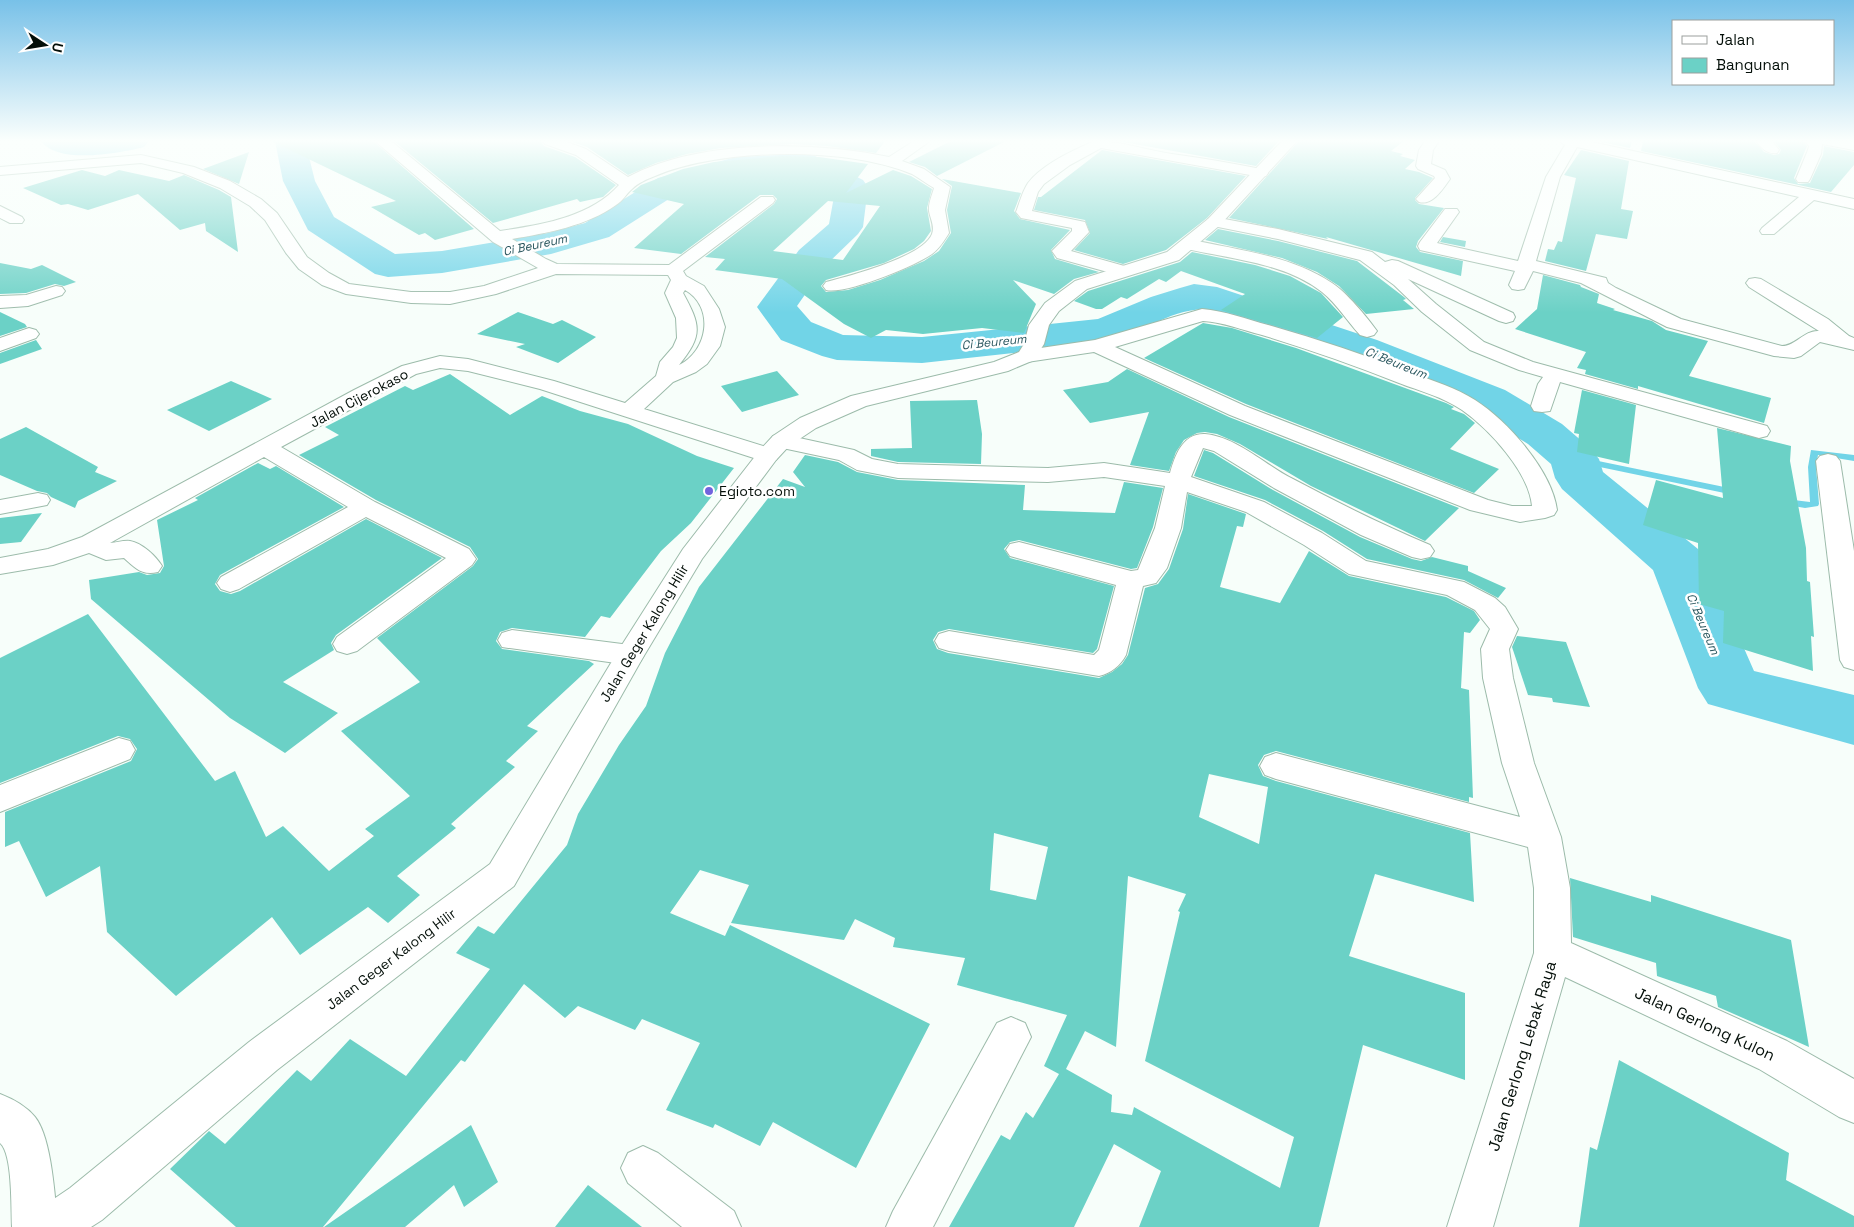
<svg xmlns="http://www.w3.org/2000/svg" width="1854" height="1227" font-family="'Space Grotesk',sans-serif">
<rect width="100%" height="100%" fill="#f7fefa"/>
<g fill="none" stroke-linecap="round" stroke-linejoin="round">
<g fill="#71d4e7" fill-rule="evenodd">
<path d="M1811 450 1854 455V461L1818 455 1816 467 1819 504 1818 506 1805 508 1782 504 1781 502 1785 499 1810 502 1808 467Z"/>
<path d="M1574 456 1734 489 1738 492 1734 495 1571 461 1570 459Z"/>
</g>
<g fill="#71d4e7" fill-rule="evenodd">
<path d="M41 141H149L144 147C120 153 58 165 41 141Z"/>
<path d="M275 141H305L315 181 334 217 395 254 442 251 548 233 585 223 658 178 736 157 804 154 815 156 863 180 868 187 863 227 858 234 825 266 797 306 811 322 843 335 922 337 1098 319 1151 297 1180 288 1194 284 1217 287 1377 340 1505 390 1562 424 1591 449 1599 459 1603 472 1698 549 1706 562 1754 671 1854 695V745L1708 704 1698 688 1653 570 1562 489 1555 478 1551 464 1528 444 1473 410 1347 358 1210 310C1174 305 1141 335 1106 343L922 363 837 360 822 356 781 340 757 307 799 250 829 224 835 191 799 173 738 175 680 192 609 237 551 254 442 273 388 277 375 274 308 230 283 181Z"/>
</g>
</g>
<g fill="#6bd1c6" fill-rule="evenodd">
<path d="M271 141H373L474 229 435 240 425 233 419 235 371 207 396 201Z"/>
<path d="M394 141H541L544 146 575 157 616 185 603 197 580 202 577 199 493 223Z"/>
<path d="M570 141H885L876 153 827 146 792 144 721 148 687 154 656 163 628 175 587 147Z"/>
<path d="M951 141H1006L937 176 925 167 909 162Z"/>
<path d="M1118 141H1279L1256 166Z"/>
<path d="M1299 141H1404L1391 151 1403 154 1400 156 1415 160 1405 169 1419 172 1433 178 1415 198V200L1419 204 1444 208 1418 241 1416 247 1420 252 1463 261 1461 276 1326 237 1328 239 1229 218Z"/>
<path d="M1596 141H1632L1630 148Z"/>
<path d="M1643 141H1754L1764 152 1774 155 1779 154 1781 150 1774 141H1803L1807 146 1794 178 1798 184 1810 183 1823 155 1824 146 1854 152V165L1831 192 1641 151Z"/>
<path d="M1102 150 1246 176 1207 218 1166 250 1123 264 1074 250 1090 233 1085 220 1034 210 1038 197H1041Z"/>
<path d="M1581 150 1629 161 1621 209 1633 211 1627 239 1596 234 1586 271 1545 261 1548 249 1554 250 1558 241 1562 242 1576 178 1564 175Z"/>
<path d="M249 152 239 184 203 169Z"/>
<path d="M783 156 819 157 868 164 846 193 893 170 911 176 932 189 927 208 931 231 924 241 914 249 884 263 826 280 821 286 826 292 848 290 880 280 924 261 939 251 951 233 947 210 952 186 942 179 1021 193 1014 211 1020 219 1070 230 1051 250 1055 259 1099 272 1074 279 1054 294 1013 280 1036 304 1024 333 982 328 923 334 886 330 871 338 844 324 782 279 715 270 725 259 705 257 774 204 777 199 773 195H760L681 254 634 248 684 204 632 192 641 185 683 169 714 162ZM828 201 880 206 843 260 773 251Z"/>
<path d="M82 170 105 176 119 170 169 181 184 175 219 190 231 197 238 252 206 231 205 223 180 230 138 194 88 210 68 204 61 205 23 188Z"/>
<path d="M1218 229 1278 241 1357 261 1404 297 1406 299 1403 300 1414 309 1366 314 1339 286 1317 272 1282 258 1205 240Z"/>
<path d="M1443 237 1466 241 1465 247 1440 242Z"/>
<path d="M1192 252 1255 265 1290 276 1321 293 1343 317 1317 338 1221 310 1245 294 1181 271 1166 282 1159 279 1127 299 1121 297 1102 309H1096L1074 301 1088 291 1180 262Z"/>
<path d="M0 263 31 269 42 265 76 282 64 286 55 284 26 293 0 294Z"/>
<path d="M1543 275 1580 285 1581 287 1599 294 1597 303 1615 309 1613 310 1652 321 1666 330 1708 341 1689 376 1771 398 1764 423 1638 386V389L1585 374 1586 370 1577 368 1586 352 1515 329 1537 309Z"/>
<path d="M0 312 25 324 27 327 0 336Z"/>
<path d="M518 312 553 324 562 320 596 337 558 363 516 347 525 344 477 334Z"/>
<path d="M1203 323 1232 328 1296 348 1446 403 1454 407 1451 409 1464 414 1475 423 1450 449 1499 469 1474 493 1246 404 1144 358Z"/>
<path d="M36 340 42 349 0 364V353Z"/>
<path d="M1127 369 1229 417 1459 508 1425 541 1311 486 1240 444 1217 434 1205 432 1197 433 1184 440 1176 452 1169 471 1130 465 1149 412 1090 423 1063 390 1108 382Z"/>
<path d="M777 371 799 395 742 412 721 386Z"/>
<path d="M450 374 510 415 542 396 580 411 628 424 697 456 734 468 691 523 661 551 610 618 601 616 585 637 512 628 500 632 496 641 502 649 589 661 594 664 527 726 538 731 506 761 515 767 451 824 456 828 397 876 420 895 388 923 368 907 300 955 272 917 176 996 107 932 100 866 46 897 19 841 5 847V812L131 761 137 749 130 739 118 736 0 783V658L88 614 215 781 235 771 266 837 283 826 329 871 374 836 365 829 410 796 341 731 420 682 377 638 473 566 478 559 470 547 376 500 299 455 339 435 325 427 405 386 413 390Z"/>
<path d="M231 381 272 399 209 431 167 410Z"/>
<path d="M1582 390 1636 405 1629 464 1577 452 1579 434 1574 433Z"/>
<path d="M977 400 982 434 981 464 898 462 871 456V449L912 448 910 401Z"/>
<path d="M26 427 98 467 95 472 117 481 78 501 75 508 51 497 47 493 37 491 0 475V439Z"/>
<path d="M1717 428 1791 446 1790 461 1806 548 1807 581 1810 582 1814 637 1811 636 1813 671 1723 643 1724 611 1699 604 1698 543 1643 525 1656 480 1723 498Z"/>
<path d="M1204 450 1213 453 1273 490 1360 537 1412 559 1421 561 1432 557 1468 566V571L1506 588 1498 598 1464 580 1367 559 1323 531 1265 500 1194 476Z"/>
<path d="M805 455 838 462 857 472 898 480 1025 485 1023 510 1115 513 1124 482 1163 488 1153 527 1137 568 1131 569 1019 540 1010 542 1004 549 1010 558 1114 586 1097 649 1093 653 949 629 938 632 933 640 937 649 948 653 1099 678 1112 672 1122 664 1128 655 1145 588 1158 584 1169 569 1183 529 1188 494 1246 514 1243 527 1237 526 1220 587 1280 603 1309 551 1349 576 1446 597 1474 611 1480 620 1470 633 1464 632 1461 688 1469 690 1473 798 1469 797V802L1276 751 1264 755 1258 765 1263 776 1276 781 1470 833 1474 902 1375 874 1349 956 1465 993V1080L1363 1045 1319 1227H1139L1161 1171 1114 1144 1074 1227H949L1001 1135 1010 1140 1026 1112 1033 1118 1059 1074 1044 1066 1067 1015 957 985 965 958 893 947 895 938 855 919 844 940 731 923 749 885 700 870 670 913 725 936 730 925 930 1024 856 1168 773 1122 760 1146 715 1124 713 1128 666 1110 700 1043 642 1019 635 1030 578 1006 565 1018 524 984 465 1062 461 1060 323 1227H236L170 1169 209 1131 225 1144 297 1070 311 1081 350 1039 406 1076 490 969 456 953 478 926 494 934 567 845 578 814 619 745 646 706 665 653 699 587 783 479 805 487 793 472ZM1209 774 1268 787 1259 844 1199 817ZM994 833 1048 847 1036 900 990 890ZM1128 876 1186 894 1178 911 1180 912 1145 1061 1294 1137 1280 1188 1134 1107 1132 1115 1111 1112 1112 1095 1066 1069 1085 1031 1116 1047Z"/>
<path d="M258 463 270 469 276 466 344 507 220 575 215 584 220 591 231 594 240 591 366 519 442 558 336 635 331 643 334 650 283 682 338 713 285 753 230 718 91 599 89 580 139 572 147 575 160 573 164 566 157 520 198 500 195 498Z"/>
<path d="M42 513 21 542 0 544V518Z"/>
<path d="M1517 636 1566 642 1590 707 1553 702 1552 698 1528 695 1512 647Z"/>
<path d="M1570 878 1651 902V895L1791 940 1809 1047 1718 1007 1716 996 1657 976 1656 963 1573 937Z"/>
<path d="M1619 1060 1789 1153 1786 1180 1854 1216V1227H1579L1590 1147 1597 1150Z"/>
<path d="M471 1125 498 1182 464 1207 454 1185 405 1227H324Z"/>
<path d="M588 1185 642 1227H555Z"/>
</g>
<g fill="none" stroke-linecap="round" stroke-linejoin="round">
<g stroke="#9cbbaa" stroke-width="2">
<g id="minor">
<path d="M375 141H391L500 231C541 225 591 217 619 185L576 155 545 144 543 141H564L586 149 628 177C698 139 814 141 889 157L914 141H930L902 161 924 169 950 187 945 210 949 233C944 241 940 248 932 254 915 266 845 295 826 290L823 286 826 282C849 276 923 257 932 234 935 226 930 218 929 211 928 204 932 195 934 188 927 184 919 178 912 174 845 146 721 148 655 176 647 179 638 183 632 189 626 194 623 201 616 205 587 226 547 233 512 239L546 259 557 264 669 265 761 197H773L775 200 773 203 683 271 686 276 704 286 719 309 725 327 720 346 707 364 696 372 673 382 644 409 776 450 779 455 776 460 768 462 760 460 540 389 468 371 440 368 416 374 281 447 375 502 469 549 476 559 472 565 357 651 347 654 337 651 333 644 337 637 446 558 366 517 239 589 230 592 221 589 217 583 221 577 348 507 264 457 110 543C116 543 124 540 130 541 142 543 156 556 162 566L158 572C142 576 135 568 124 558L106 560 89 553 53 565 0 574V558L48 549 82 537 354 390 402 366 440 356 468 359 554 381 625 403 656 376 660 362 673 347 677 338 676 318 665 293 671 280 668 275 556 274 496 294 450 304 411 303 346 294 322 285 299 269 286 253 265 220 250 206 220 188 183 173 141 163 0 175V167L141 155 194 167 230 181 261 199 277 213 307 257 329 273 349 284 411 292H450L484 286 538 268 493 242ZM685 290C715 307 708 351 679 365 703 335 701 326 683 293Z"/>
<path d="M1095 141C1121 141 1146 150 1172 154 1202 158 1231 163 1261 169L1266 170 1268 173 1266 176 1261 177 1101 148 1070 165 1044 184 1038 192 1032 211 1085 222 1089 232 1071 251 1128 267 1131 271 1128 275 1122 276 1057 258 1052 251 1072 231V228L1021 218 1016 212C1020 202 1022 192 1028 183 1043 164 1073 150 1095 141Z"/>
<path d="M1425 141H1439L1433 150 1431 164 1445 170 1450 179C1443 189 1432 206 1419 202L1416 199 1435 178 1434 176 1418 169 1416 166 1419 150Z"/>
<path d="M1560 141H1587L1854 199V209L1814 200 1774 234H1762L1760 231 1762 228 1799 197 1577 147 1560 177 1536 261 1606 278 1608 283 1616 288 1681 319 1782 346C1796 346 1804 330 1819 331L1749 287 1746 283 1749 279 1755 278 1761 279 1828 319 1849 336 1854 338V350L1820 342 1801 356 1794 358 1774 356 1667 327 1581 283 1533 271 1524 289 1518 290 1512 289 1509 285 1515 271 1420 250 1418 246 1420 242 1445 209H1457L1459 212 1437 243 1518 261 1546 177 1565 145Z"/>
<path d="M1756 141H1772L1779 150 1777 153C1768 155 1761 148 1756 141Z"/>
<path d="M1805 141 1854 142V150L1822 144 1821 154 1810 179 1808 182H1798L1796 179 1808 150 1809 146Z"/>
<path d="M0 206 22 217 24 220 22 223H10L0 218Z"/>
<path d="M1214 217 1278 229 1372 252 1385 262 1392 260 1398 261 1513 313 1515 317 1513 321 1506 323 1499 321 1408 279 1436 304 1484 342 1533 362 1767 426 1770 431 1767 436 1759 438 1560 382 1550 411 1542 412 1534 411 1531 406 1538 384 1543 377 1519 370 1470 350 1422 312 1394 285 1360 260 1278 239 1208 225 1206 222 1208 219Z"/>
<path d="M1189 239C1236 250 1291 255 1332 283 1347 293 1366 316 1377 331L1374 335 1367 337 1360 335C1347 321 1337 304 1322 292 1284 262 1228 259 1183 248L1181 244 1183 240Z"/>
<path d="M56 286 62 287 65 291 62 295 28 306 0 308V296L26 295Z"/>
<path d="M1202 309C1225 311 1246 319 1268 325 1317 339 1365 355 1412 373 1434 381 1456 388 1475 400 1508 421 1552 471 1557 510L1554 515 1545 518 1520 522 1470 510 1230 415 1094 352 1027 362 1020 360 1017 356 1020 352 1027 350 1095 340ZM1203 321C1223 322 1242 330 1262 335 1308 349 1354 365 1399 383 1420 391 1443 397 1462 410 1489 429 1529 472 1532 506H1512L1488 500 1245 406 1115 347Z"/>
<path d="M29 328 36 330 39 334 36 338 0 351V338Z"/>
<path d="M781 434 854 450 872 459 898 464 1048 468 1104 463 1170 473C1175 455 1183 433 1205 434 1237 437 1265 465 1293 479 1338 503 1383 525 1430 545L1434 551 1430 557 1421 559 1412 557 1361 535 1274 488 1214 451 1203 448 1191 477 1264 502 1322 533 1366 561 1464 582 1495 598 1505 607 1518 629 1509 649 1513 678 1534 763 1561 837 1570 888 1571 943 1787 1041 1854 1079V1123L1839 1117 1759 1069 1565 977 1493 1227H1447L1534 953V888L1528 847 1276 779 1265 775 1260 766 1265 757 1276 753 1520 817 1502 763 1483 678 1481 649 1490 629 1475 610 1447 595 1349 574 1304 545 1246 512 1187 492 1181 528 1167 568 1156 583 1143 586 1126 655C1120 666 1111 673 1099 676L949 651 939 648 935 641 939 634 949 631 1094 655 1099 650 1116 585 1010 556 1006 550 1010 544 1019 542 1131 571 1138 570 1155 528 1165 486 1104 477 1048 482 898 478 857 470 839 460 773 446 770 441 773 436Z"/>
<path d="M1828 454 1836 456 1840 461 1854 551V670L1844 667 1840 660 1816 461 1820 456Z"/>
<path d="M38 493 47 495 50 500 47 505 0 514V500Z"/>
<path d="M512 630 630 645 640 648 644 655 640 662 630 665 502 647 498 640 502 633Z"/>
<path d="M119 738 130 741 135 750 130 759 0 812V785Z"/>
<path d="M1011 1017 1025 1023 1031 1037 933 1227H886L893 1211 997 1023Z"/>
<path d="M0 1094C13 1099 26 1106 35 1117 52 1138 55 1200 58 1227H12C11 1209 13 1154 0 1143Z"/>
<path d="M643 1146 658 1153 734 1211 741 1227H682L628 1183 621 1168 628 1153Z"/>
</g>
</g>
<g stroke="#9cbbaa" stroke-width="2">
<path id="major" d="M1282 141H1297L1220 225 1179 260 1087 289 1059 311 1049 325 1044 344 1034 360 1008 371 866 406 816 428 789 446 776 460 702 559 642 659 514 886 277 1070 102 1220 91 1227H29L36 1211 70 1188 249 1042 490 864 620 648 683 549 760 450 773 436 800 418 851 396 994 362 1019 352 1024 344 1029 325 1045 303 1075 281 1167 252 1208 219Z"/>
</g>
<use href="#minor" fill="#fff" fill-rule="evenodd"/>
<use href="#major" fill="#fff" fill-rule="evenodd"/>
</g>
<linearGradient id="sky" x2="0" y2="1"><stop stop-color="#78c1e8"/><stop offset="0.45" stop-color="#fbfffd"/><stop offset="1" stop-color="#fbfffd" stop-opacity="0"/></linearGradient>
<rect width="1854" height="313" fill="url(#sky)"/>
<circle fill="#7263dd" stroke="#fff" stroke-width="2" cx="709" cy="491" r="5"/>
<g text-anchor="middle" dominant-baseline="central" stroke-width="5" stroke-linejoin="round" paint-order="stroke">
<g font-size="12" font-style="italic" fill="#28555d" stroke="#fff">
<text transform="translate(535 245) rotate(-12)">Ci Beureum</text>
<text transform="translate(994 342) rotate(-6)">Ci Beureum</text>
<text transform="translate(1396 363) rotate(22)">Ci Beureum</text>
<text transform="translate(1703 624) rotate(67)">Ci Beureum</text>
</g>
<g font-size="14" fill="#040f09" stroke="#fff">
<text transform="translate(359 398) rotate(-28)">Jalan Cijerokaso</text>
<text transform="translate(644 633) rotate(-59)">Jalan Geger Kalong Hilir</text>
<text transform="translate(391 959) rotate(-37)">Jalan Geger Kalong Hilir</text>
</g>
<g font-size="14" fill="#040f09" stroke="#fff" text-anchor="start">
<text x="719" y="491">Egioto.com</text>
</g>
<g font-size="16" fill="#040f09" stroke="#fff">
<text transform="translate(1705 1024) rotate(25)">Jalan Gerlong Kulon</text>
<text transform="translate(1522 1056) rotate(-73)">Jalan Gerlong Lebak Raya</text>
</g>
</g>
<rect x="1672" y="20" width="162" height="65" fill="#ffffff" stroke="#9b9f9d"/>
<rect x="1682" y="36" width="25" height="8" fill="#ffffff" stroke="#9b9f9d"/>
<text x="1716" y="45" font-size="15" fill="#040f09">Jalan</text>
<rect x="1682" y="58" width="25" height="15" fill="#6bd1c6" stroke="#9b9f9d"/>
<text x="1716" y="70" font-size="15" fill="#040f09">Bangunan</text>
<g transform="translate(45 45) rotate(102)" stroke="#ffffff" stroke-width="4" paint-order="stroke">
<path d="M0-4L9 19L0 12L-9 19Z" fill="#040f09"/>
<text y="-8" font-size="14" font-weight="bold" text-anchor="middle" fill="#040f09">U</text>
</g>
</svg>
